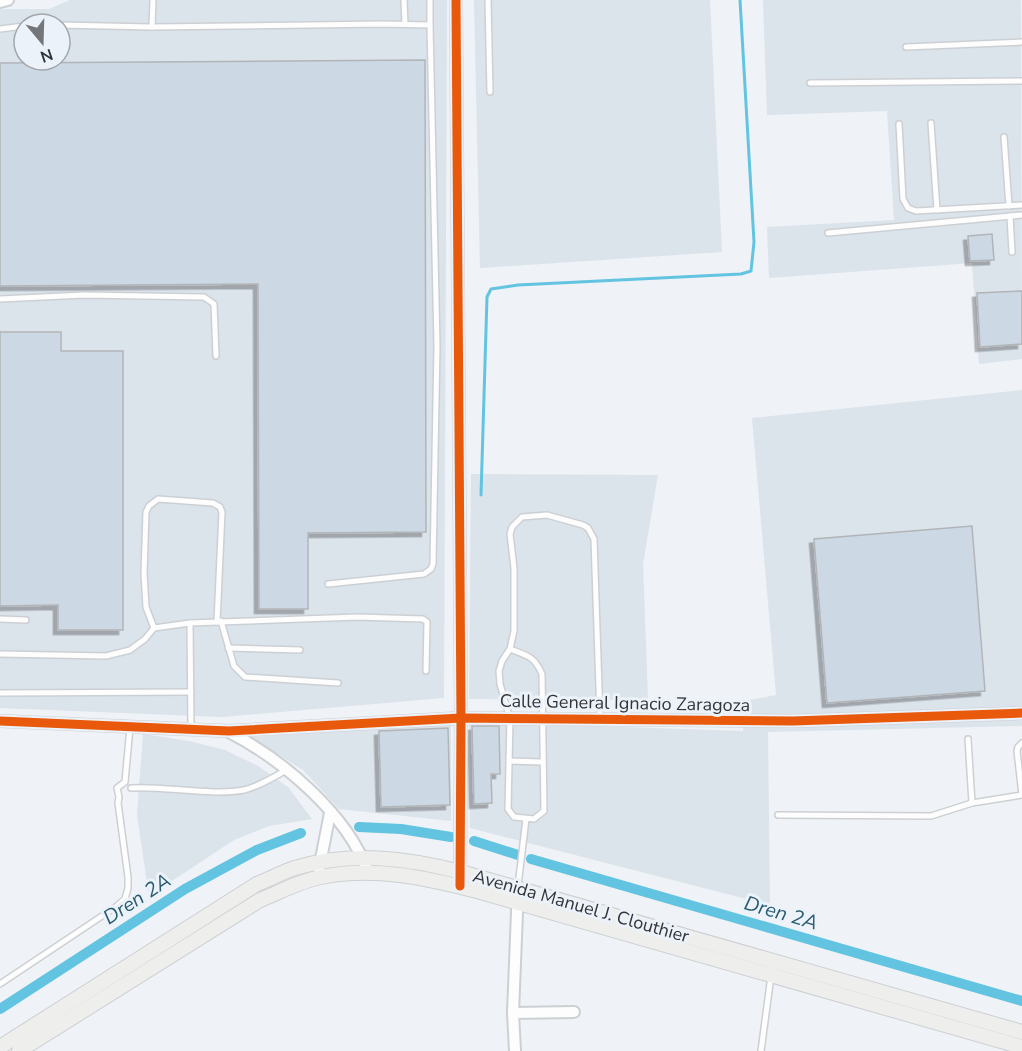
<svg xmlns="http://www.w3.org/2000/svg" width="1022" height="1051" font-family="'Nunito Sans',sans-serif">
<defs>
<filter id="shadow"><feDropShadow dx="-4.5" dy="4.5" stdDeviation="0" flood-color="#0004"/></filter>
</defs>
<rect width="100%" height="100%" fill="#eff2f6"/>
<g fill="#dbe3eb" fill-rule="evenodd">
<path d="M70 0H447L444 698 222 717 0 708V9H49ZM24 24H60V60H24Z"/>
<path d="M474 0H710L722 252 480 268Z"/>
<path d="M763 0H1021L1022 359 979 364 972 263 769 278 767 227 894 220 887 111 767 115Z"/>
<path d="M1022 390V726L768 732 770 905 470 828 469 722 743 731 745 701 776 695 752 418Z"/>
<path d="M471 474 658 475 643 564 648 700 469 699Z"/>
<path d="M451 724V821L339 809 303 770 250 737Z"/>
<path d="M143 734 189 741 225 750 258 766 288 787 312 819 269 826 234 840 149 896 137 815Z"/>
</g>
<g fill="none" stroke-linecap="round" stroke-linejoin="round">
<path stroke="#62c4e1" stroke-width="3" d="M481 495 487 297 491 289 518 285 741 274 751 271 754 242 740 0"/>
<g stroke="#62c4e1" stroke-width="10">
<path d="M359 827 401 829 451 837"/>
<path d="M474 841 518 855"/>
<path d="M531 859 1022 1001"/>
<path d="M0 1009 185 889 257 850 301 833"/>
</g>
</g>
<g fill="#ccd8e4" stroke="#b2b5b8" stroke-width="1.5" filter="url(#shadow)">
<path d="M425 60 426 532 308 533V609H259L258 284 0 286V63Z"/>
<path d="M992 234 994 260 970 261 968 236Z"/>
<path d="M1022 291V344L980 347 977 293Z"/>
<path d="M0 332H61V351H123V630H58V605L0 606Z"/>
<path d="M972 526 985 691 827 703 814 539Z"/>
<path d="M472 726H499L500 774H491L492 803 474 804Z"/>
<path d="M448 728 450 805 381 807 379 731Z"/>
</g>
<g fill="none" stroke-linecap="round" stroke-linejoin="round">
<g stroke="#cdd0d3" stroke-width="8">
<g id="lane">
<path d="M404 0 405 24"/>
<path d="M488 0 490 92"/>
<path d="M60 25 152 27 382 24 430 25 437 346 433 564 431 569 424 574 328 584"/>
<path d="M430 25V0"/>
<path d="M152 27 153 0"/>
<path d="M0 29 24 26"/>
<path d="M906 47 1022 42"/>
<path d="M810 83 1022 81"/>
<path d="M931 123 937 210"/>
<path d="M899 124 903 199 908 208 916 211 1022 205"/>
<path d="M1004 137 1009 206"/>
<path d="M1010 216 1012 252"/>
<path d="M828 233 1022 215"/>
<path d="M0 299 84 295 204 297 214 304 216 356"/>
<path d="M0 619 26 620"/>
<path d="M221 621 234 666 245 677 338 683"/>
<path d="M190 623 357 617 423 619 427 622 426 671"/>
<path d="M154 628 146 607 144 573 146 512 149 506 158 499 213 503 220 507 222 512 217 622"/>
<path d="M228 648 300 650"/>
<path d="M510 649C528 656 534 656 542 674L544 811 534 819 514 817 508 809 510 719 500 684 499 671 502 661 510 649 514 631V568L510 534 512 527 522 517 547 515 583 525 588 528 594 539 600 719"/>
<path d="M0 654 106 656 130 650 145 639 154 628 190 623 191 728"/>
<path d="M0 693 191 692"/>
<path d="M968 739 972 803"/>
<path d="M509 761 542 762"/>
<path d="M131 788C166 786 212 796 244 790 259 786 273 778 286 770"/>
<path d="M778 815 931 816 972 803 1022 795 1017 751 1018 747 1022 743"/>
<path d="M518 886 526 819"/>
<path d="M0 984 117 906 125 899 128 888V877L118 803 119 797 117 788 125 782 130 727"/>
<path d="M761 1051 773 961"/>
</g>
</g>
<g stroke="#cdd0d3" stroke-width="14">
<g id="street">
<path d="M456 0 461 718 460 886"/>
<path d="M0 2 8 0"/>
<path d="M0 721 229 731 461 718 793 721 1022 713"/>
<path d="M229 732C283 760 347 814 368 872"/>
<path d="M319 869 330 813"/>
<path d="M513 1013 574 1012"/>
<path d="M515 1051 513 1013 518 887"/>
</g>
</g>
<g stroke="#cdd0d3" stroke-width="16">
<g id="secondary">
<path d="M0 1047 257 884C270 879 282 872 295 868 350 851 407 858 461 872L1022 1032"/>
<path d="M19 1051 260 900C280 892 300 881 321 877 373 866 427 878 477 891L1022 1047"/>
</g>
</g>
<use href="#lane" stroke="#fdfdfe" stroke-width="5"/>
<use href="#street" stroke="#fdfdfe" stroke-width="10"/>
<use href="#secondary" stroke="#eeeeec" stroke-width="14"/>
<g stroke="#ecf2f9" stroke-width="13">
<g id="cycleway">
<path d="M456 0 461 718 460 886"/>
<path d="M0 721 229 731 461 718 793 721 1022 713"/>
</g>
</g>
<use href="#cycleway" stroke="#e8590c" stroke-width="9"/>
</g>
<g text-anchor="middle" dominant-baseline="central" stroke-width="6" stroke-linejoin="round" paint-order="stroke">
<g font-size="18" fill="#323437" stroke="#ecf2f9">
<text transform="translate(625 703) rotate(1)">Calle General Ignacio Zaragoza</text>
<text transform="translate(581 906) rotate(16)">Avenida Manuel J. Clouthier</text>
</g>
<g font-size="20" font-style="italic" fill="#295c6e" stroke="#ecf2f9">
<text transform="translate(137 899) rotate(-33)">Dren 2A</text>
<text transform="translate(781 913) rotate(16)">Dren 2A</text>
</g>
</g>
<g transform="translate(42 42) rotate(161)"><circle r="28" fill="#ecf2f9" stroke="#a2a6ab" stroke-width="1.5"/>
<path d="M0-4.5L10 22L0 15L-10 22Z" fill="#74767a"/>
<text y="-9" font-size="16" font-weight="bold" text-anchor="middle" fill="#323437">N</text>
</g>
</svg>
